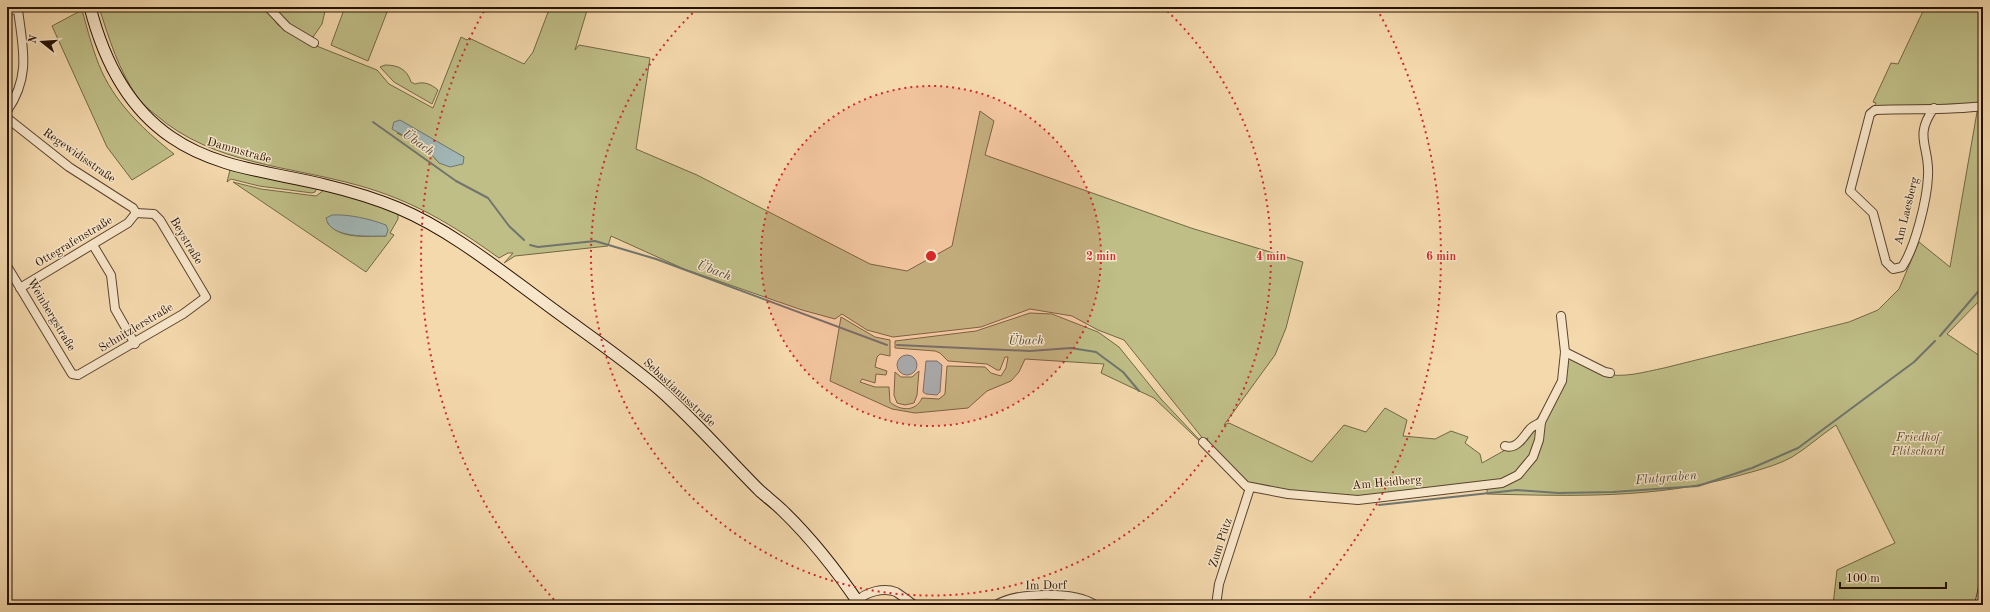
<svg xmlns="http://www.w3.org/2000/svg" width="1990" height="612" font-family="'Old Standard TT',serif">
<rect width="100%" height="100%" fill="#f4d9ad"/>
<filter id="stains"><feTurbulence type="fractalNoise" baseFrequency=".005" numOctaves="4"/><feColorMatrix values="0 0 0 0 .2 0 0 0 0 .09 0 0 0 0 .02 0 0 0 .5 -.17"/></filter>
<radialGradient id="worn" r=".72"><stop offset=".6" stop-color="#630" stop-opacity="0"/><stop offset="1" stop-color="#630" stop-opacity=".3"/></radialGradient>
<g fill="#bfbe87" stroke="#726845" fill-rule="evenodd">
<path d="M99 7H153L156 12 165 7H185L184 9 190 12 191 7H264L278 25 304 41 377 70 389 84 433 108 461 37 467 40 469 38 524 64 533 52 550 7H588L575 50 579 45 650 58 636 149 697 175 870 264 907 271 952 246 980 111 994 121 985 155 1191 228 1303 262 1286 328 1275 355 1224 425 1229 423 1312 462 1344 425 1366 432 1385 408 1407 420 1403 436 1435 439 1451 431 1468 437 1465 443 1480 454 1482 463 1523 440 1549 401 1557 400 1563 387 1567 353C1578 360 1590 369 1602 373 1622 379 1644 372 1664 368L1849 322 1878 310 1899 289 1919 242 1950 267 1977 112 1982 111 1983 103 1874 107 1876 103 1873 102 1891 63 1898 64 1925 7H1983V297L1947 334 1983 358V573L1975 605H1833L1837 570 1895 543 1836 425C1821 435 1807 448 1792 457 1776 466 1755 471 1737 476 1654 499 1573 496 1487 494V485L1351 501 1250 485 1206 444 1208 438 1204 440 1124 340 1098 330 1072 316 1030 309 981 327 893 337 867 330 842 314 835 319 802 310 684 269 611 236 608 246 515 256 504 263 513 253H508L499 258C453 225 412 200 357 185 289 166 212 164 156 115 150 110 143 105 138 98 119 71 109 39 99 7ZM397 133 458 154 464 157 439 163 426 148Z"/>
<path d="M270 7H326L322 24 313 37C295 37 282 18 270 7Z"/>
<path d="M345 7H389L368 61 331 45Z"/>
<path d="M82 10C88 31 93 52 102 72 118 106 145 131 174 154L132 180 107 147 52 26Z"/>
<path d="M385 65C398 65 407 69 411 82L415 84C424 81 431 84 438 90L432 104 394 82 380 67Z"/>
<path d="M230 170 317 188 315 192 312 193 259 186 231 179 227 182Z"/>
<path d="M233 182 261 189 316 196 324 190 366 201 398 213V219L390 233 394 235 366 272ZM327 222 386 236C367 236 339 240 327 222Z"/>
<path d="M1030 313 1052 314 1098 332 1119 347 1161 399 1210 451 1154 398 1101 373 1104 364 1025 359 1019 372 1011 381 987 391 968 408 915 413 892 409 830 381 841 317 875 337 890 340V356L880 354 877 357 875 367 887 371 886 375 876 374 875 383 862 379 860 382 875 387H889L890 402C900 411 916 412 922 398L939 399 945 394 947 366 985 367 991 373 1001 376 1006 368 1008 357H1005L1000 370H997L987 364 948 361 940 353 935 351 895 348V341L976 331Z"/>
<path d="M919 371 917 395 914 403 905 405 897 403 894 395 895 372 901 377H912Z"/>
</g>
<g fill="#a1b7b6" stroke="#70756e">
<path d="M400 120 464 157 463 164 450 167 439 163 426 148 392 129 394 122Z"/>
<path d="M332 215C349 214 370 219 386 225L388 230 386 236C370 236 330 239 326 218Z"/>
<circle cx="907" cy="365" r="10"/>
<path d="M926 361H937L942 365 940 392 937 395 926 394 923 392Z"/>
</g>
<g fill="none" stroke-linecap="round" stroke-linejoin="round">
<g stroke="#70756e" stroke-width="2">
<path d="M373 122 456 181 488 198 509 226 524 240"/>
<path d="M530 245 538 247 595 241 656 259 887 345"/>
<path d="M1940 336 1983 286"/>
<path d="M897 345 1030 351 1071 348 1096 352 1123 372 1139 391"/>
<path d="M1379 505 1517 490 1558 493 1613 492 1698 486 1752 468 1798 448 1914 362 1935 341"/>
</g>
<g stroke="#5a442e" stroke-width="10">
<g id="street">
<path d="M268 7 287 27 314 43"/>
<path d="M7 11 24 7"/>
<path d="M1934 108C1913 137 1930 146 1928 176 1927 200 1915 248 1902 267L1893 269 1886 262 1873 213 1850 191 1870 114 1875 110C1911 108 1947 111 1983 106"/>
<path d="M7 111C31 76 23 49 18 10"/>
<path d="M7 118 69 167 133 208 136 213"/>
<path d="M93 245 111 275 115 309 135 344"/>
<path d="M7 266 72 374 78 375 183 314 206 297 160 220 154 214 136 213"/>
<path d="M20 288 128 223 136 213"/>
<path d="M1565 352 1605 372 1610 373"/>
<path d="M1203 442 1246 486 1288 494 1358 500 1502 483 1518 475 1533 457 1539 440 1541 422 1562 381 1565 352 1561 316"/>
<path d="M1505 446C1517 450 1524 436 1530 429 1533 426 1538 424 1541 422"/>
<path d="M858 601C865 592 884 587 896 592 902 596 909 601 914 605"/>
<path d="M996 605C1017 592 1074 591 1095 605"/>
<path d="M1216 605 1219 584 1250 488"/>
<path d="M1979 605 1983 588"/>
</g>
</g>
<g stroke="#261203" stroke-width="13">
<path id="secondary" d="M90 7C103 58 127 107 171 137 217 169 273 172 325 185 350 191 374 198 398 208 450 230 497 268 542 301 582 331 623 358 660 390 695 421 727 458 760 491 768 498 776 504 783 511 812 539 837 571 860 605"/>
</g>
<use href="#street" stroke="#f8e6ca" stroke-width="8"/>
<use href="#secondary" stroke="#f8e6ca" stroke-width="11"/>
</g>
<circle cx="931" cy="256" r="170" fill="#d62828" fill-opacity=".12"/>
<g fill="none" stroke="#d62828" stroke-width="2" stroke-dasharray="2 4">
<circle cx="931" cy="256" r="170"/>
<path d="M1163 7A340 340 0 1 1 699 7"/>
<path d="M558 604A510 510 0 0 1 485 9M1377 9A510 510 0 0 1 1304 604"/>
</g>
<g text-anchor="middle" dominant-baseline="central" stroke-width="3" stroke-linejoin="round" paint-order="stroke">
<g font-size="12" fill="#261203" stroke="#f8e6ca">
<text transform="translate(239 151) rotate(16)">Dammstraße</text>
<text transform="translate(79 156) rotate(35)">Regewidisstraße</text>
<text transform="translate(1907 211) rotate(-76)">Am Laesberg</text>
<text transform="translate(186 241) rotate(59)">Beystraße</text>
<text transform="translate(74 242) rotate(-31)">Ottegrafenstraße</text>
<text transform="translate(51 315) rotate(59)">Weinbergstraße</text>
<text transform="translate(136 328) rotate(-31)">Schnitzlerstraße</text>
<text transform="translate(679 393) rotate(43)">Sebastianusstraße</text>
<text transform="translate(1387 483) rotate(-5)">Am Heidberg</text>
<text transform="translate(1221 543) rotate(-72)">Zum Pütz</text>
<text transform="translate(1046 586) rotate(-1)">Im Dorf</text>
</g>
<g font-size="12" font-style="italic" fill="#5c4e31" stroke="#f8e6ca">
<text x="1918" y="438">Friedhof<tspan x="1918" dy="14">Plitschard</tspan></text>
</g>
<g font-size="13" font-style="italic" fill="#514c42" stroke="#f8e6ca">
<text transform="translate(418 143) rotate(35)">Übach</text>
<text transform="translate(714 271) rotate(20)">Übach</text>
<text transform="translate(1026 341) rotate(-1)">Übach</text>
<text transform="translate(1666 478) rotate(-5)">Flutgraben</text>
</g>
</g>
<circle cx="931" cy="256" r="6" fill="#d62828" stroke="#f8e6ca" stroke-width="2"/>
<g font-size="12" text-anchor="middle" font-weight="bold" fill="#d62828" stroke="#f8e6ca" stroke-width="3" stroke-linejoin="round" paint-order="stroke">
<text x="1101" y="260">2 min</text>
<text x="1271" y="260">4 min</text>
<text x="1441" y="260">6 min</text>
</g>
<rect width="1990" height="612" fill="none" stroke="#f4d9ad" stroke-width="24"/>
<rect x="8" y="8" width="1974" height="596" fill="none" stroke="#261203" stroke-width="2"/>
<rect x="12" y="12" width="1966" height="588" fill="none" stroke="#261203"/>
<g transform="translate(42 42) rotate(287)" stroke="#f8e6ca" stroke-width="3" paint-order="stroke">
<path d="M0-3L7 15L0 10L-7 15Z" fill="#261203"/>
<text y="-6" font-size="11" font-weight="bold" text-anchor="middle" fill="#261203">N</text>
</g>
<path d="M1840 582v6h106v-6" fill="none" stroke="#261203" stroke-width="2"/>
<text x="1846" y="582" font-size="12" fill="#261203" stroke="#f8e6ca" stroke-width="3" paint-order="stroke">100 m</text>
<rect width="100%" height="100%" filter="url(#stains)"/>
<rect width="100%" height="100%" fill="url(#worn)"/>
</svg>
